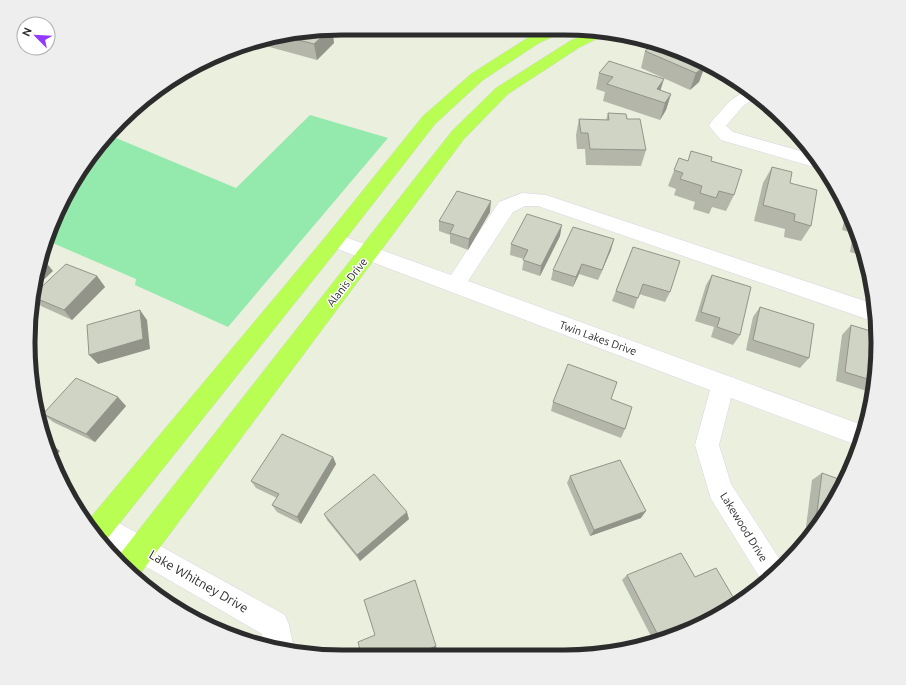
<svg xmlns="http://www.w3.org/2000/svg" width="906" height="685" font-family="Ubuntu,sans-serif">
<rect width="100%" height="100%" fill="#ebefdd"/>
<path fill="#94eaad" d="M310 115 388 138 228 327 135 285 136 279 48 241 61 203 109 135 236 188Z"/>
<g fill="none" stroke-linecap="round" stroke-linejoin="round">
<g stroke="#dbd2e6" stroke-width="1">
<g id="minor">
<path d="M748 89 757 97 743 106 726 126 733 132 815 155 825 168 821 169 721 140 709 126 711 122 731 100Z"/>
<path d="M522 193 546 195 874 304 875 322 538 206H525L513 212 468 281 865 426 859 446 731 398 719 445 731 484 784 566 763 583 711 499 695 445 710 390 327 245 324 240 327 235 334 233 451 275 499 202Z"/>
<path d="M101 513 285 615 289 625 294 649 292 652 264 645 262 634 100 540 88 526 92 517Z"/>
</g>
</g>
<g stroke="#d5d5d5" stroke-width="1">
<g id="major">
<path d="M547 29H565L563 32 539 43 483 80 435 124 341 245 103 544 86 523 327 235 423 116 471 74 529 37Z"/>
<path d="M594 30 609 33 580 47 508 94 464 139 137 578 120 565 116 559 452 131 496 88 570 41Z"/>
</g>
</g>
<use href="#minor" fill="#fff" fill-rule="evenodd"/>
<use href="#major" fill="#b9fe52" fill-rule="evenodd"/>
</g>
<g fill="#b3b6a9">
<path d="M332 29 334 43 317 60 255 43V41L261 39Z"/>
<path d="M645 51 705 66 699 82 690 90 641 68Z"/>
<path d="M599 73 671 94 666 110 660 120 603 101 605 92 596 89Z"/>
<path d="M608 113 627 119 646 150 641 166 586 165 585 149H577L576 135 579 119 606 120Z"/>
<path d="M679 158 688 161H711L734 195 726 211 712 207 709 214 693 209 695 202 674 195 676 189 668 186Z"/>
<path d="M772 167 790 183 811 226 801 241 784 237 785 229 754 221 763 183Z"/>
<path d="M490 212 468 250 450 243V235L439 231V221Z"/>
<path d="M848 212 854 222 864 256 850 252 853 233 842 230 845 217Z"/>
<path d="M560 236 540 276 522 270 524 259 510 255 511 244Z"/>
<path d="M633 247 670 292 665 302 639 294 634 309 612 301Z"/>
<path d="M611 250 598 280 579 274 573 287 551 280 553 270Z"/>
<path d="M712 275 740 335 733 345 711 337 714 327 695 321 706 285Z"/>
<path d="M97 276 105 287 72 320 41 306 33 297V295Z"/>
<path d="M760 307 809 358 800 368 746 350 753 317Z"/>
<path d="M851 325 878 342 873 393 836 381 842 335Z"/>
<path d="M611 399 625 429 621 438 551 411 553 402Z"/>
<path d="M126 406 95 442 53 422 43 414Z"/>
<path d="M333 457 336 464 301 524 277 512 272 505 277 498 256 488 251 481Z"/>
<path d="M822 473 825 517 815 530 806 527 812 480Z"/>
<path d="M570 476 641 518 590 536 567 483Z"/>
<path d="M324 514 409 519 360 561 327 520Z"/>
<path d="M627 575 695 577 736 602 728 606 653 640 622 580Z"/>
</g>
<g fill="#92948a">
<path d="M332 29 334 43 317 60 314 44 329 30Z"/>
<path d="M705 66 699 82 690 90 696 73Z"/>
<path d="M664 79 659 95 657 89Z"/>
<path d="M671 94 666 110 660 120 665 103Z"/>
<path d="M491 201 490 212 468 250 469 239Z"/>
<path d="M562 225 560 236 540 276 541 266Z"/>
<path d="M614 239 611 250 598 280 602 270Z"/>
<path d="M44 260 53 271 34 289V281L40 264Z"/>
<path d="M582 264 579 274 573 287 576 277Z"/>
<path d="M97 276 105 287 72 320 64 310Z"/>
<path d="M140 310 147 320 150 349 98 364 89 355Z"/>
<path d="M118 397 126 406 95 442 86 434Z"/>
<path d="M50 443 60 451 53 460 47 447Z"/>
<path d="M333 457 336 464 301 524 297 517Z"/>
<path d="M646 511 641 518 590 536 594 530Z"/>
<path d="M407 512 409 519 360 561 357 555Z"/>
<path d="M736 602 728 606 653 640 659 637Z"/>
<path d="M436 646 437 650 426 654H417Z"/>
</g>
<g fill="#d0d4c5" stroke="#92948a">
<path d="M329 30 314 44 283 36Z"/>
<path d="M655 43 693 61 705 66 696 73 645 51Z"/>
<path d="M609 61 664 79 657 89 671 94 665 103 607 84 613 77 599 73Z"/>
<path d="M608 113 626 114 627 119H640L646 150 590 149 588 133H581L579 119 609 120Z"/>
<path d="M691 151 712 157 711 161 742 170 734 195 719 191 716 198 700 193 702 186 680 179 683 173 674 170 679 158 688 161Z"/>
<path d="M772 167 792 172 790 183 817 190 811 226 794 221 795 214 763 205Z"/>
<path d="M457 191 491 201 469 239 450 233 454 225 439 221Z"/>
<path d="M527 214 562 225 541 266 523 260 528 250 511 244Z"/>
<path d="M573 227 614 239 602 270 582 264 576 277 553 270Z"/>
<path d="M633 247 680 261 670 292 643 284 638 298 616 291Z"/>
<path d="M42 259 44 260 40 264Z"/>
<path d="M66 264 97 276 64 310 33 297V295Z"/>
<path d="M712 275 751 287 740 335 717 327 720 318 701 312Z"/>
<path d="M760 307 814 324 809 358 753 340Z"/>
<path d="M140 310 143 339 89 355 87 325Z"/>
<path d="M851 325 877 333 878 342 874 381 845 372Z"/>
<path d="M568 364 617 382 611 399 632 407 625 429 553 402Z"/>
<path d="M76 378 118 397 86 434 43 414Z"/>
<path d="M282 434 333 457 297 517 272 505 279 494 251 481Z"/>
<path d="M44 440 50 443 47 447 45 444Z"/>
<path d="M620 460 646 511 594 530 570 476Z"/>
<path d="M822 473 844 481 825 517 821 522 816 520Z"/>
<path d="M374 474 407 512 357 555 324 514Z"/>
<path d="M681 553 695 577 716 568 736 602 659 637 627 575Z"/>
<path d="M415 580 436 646 417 654H361L358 642 375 635 364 600Z"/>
</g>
<g text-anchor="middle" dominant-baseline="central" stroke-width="3" stroke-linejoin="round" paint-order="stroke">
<g font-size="11" fill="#2c2c2c" stroke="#fff">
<text transform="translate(347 282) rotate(-52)">Alanis Drive</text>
<text transform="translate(598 338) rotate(20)">Twin Lakes Drive</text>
<text transform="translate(744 527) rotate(58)">Lakewood Drive</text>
</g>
<g font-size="13" fill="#2c2c2c" stroke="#fff">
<text transform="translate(199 581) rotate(30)">Lake Whitney Drive</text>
</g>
</g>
<path d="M0 0H906V685H0ZM342 35H564A307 307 0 0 1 871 342V343A307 307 0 0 1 564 650H342A307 307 0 0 1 35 343V342A307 307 0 0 1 342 35Z" fill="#eee" fill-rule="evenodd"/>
<path fill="none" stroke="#2c2c2c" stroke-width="5" d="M342 35H564A307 307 0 0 1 871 342V343A307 307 0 0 1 564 650H342A307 307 0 0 1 35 343V342A307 307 0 0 1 342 35Z"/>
<g transform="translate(36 36) rotate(294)"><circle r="19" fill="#ffffff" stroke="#ababab"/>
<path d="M0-3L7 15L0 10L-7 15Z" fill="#9239ff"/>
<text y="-6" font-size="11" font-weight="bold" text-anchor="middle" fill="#2c2c2c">N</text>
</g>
</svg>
